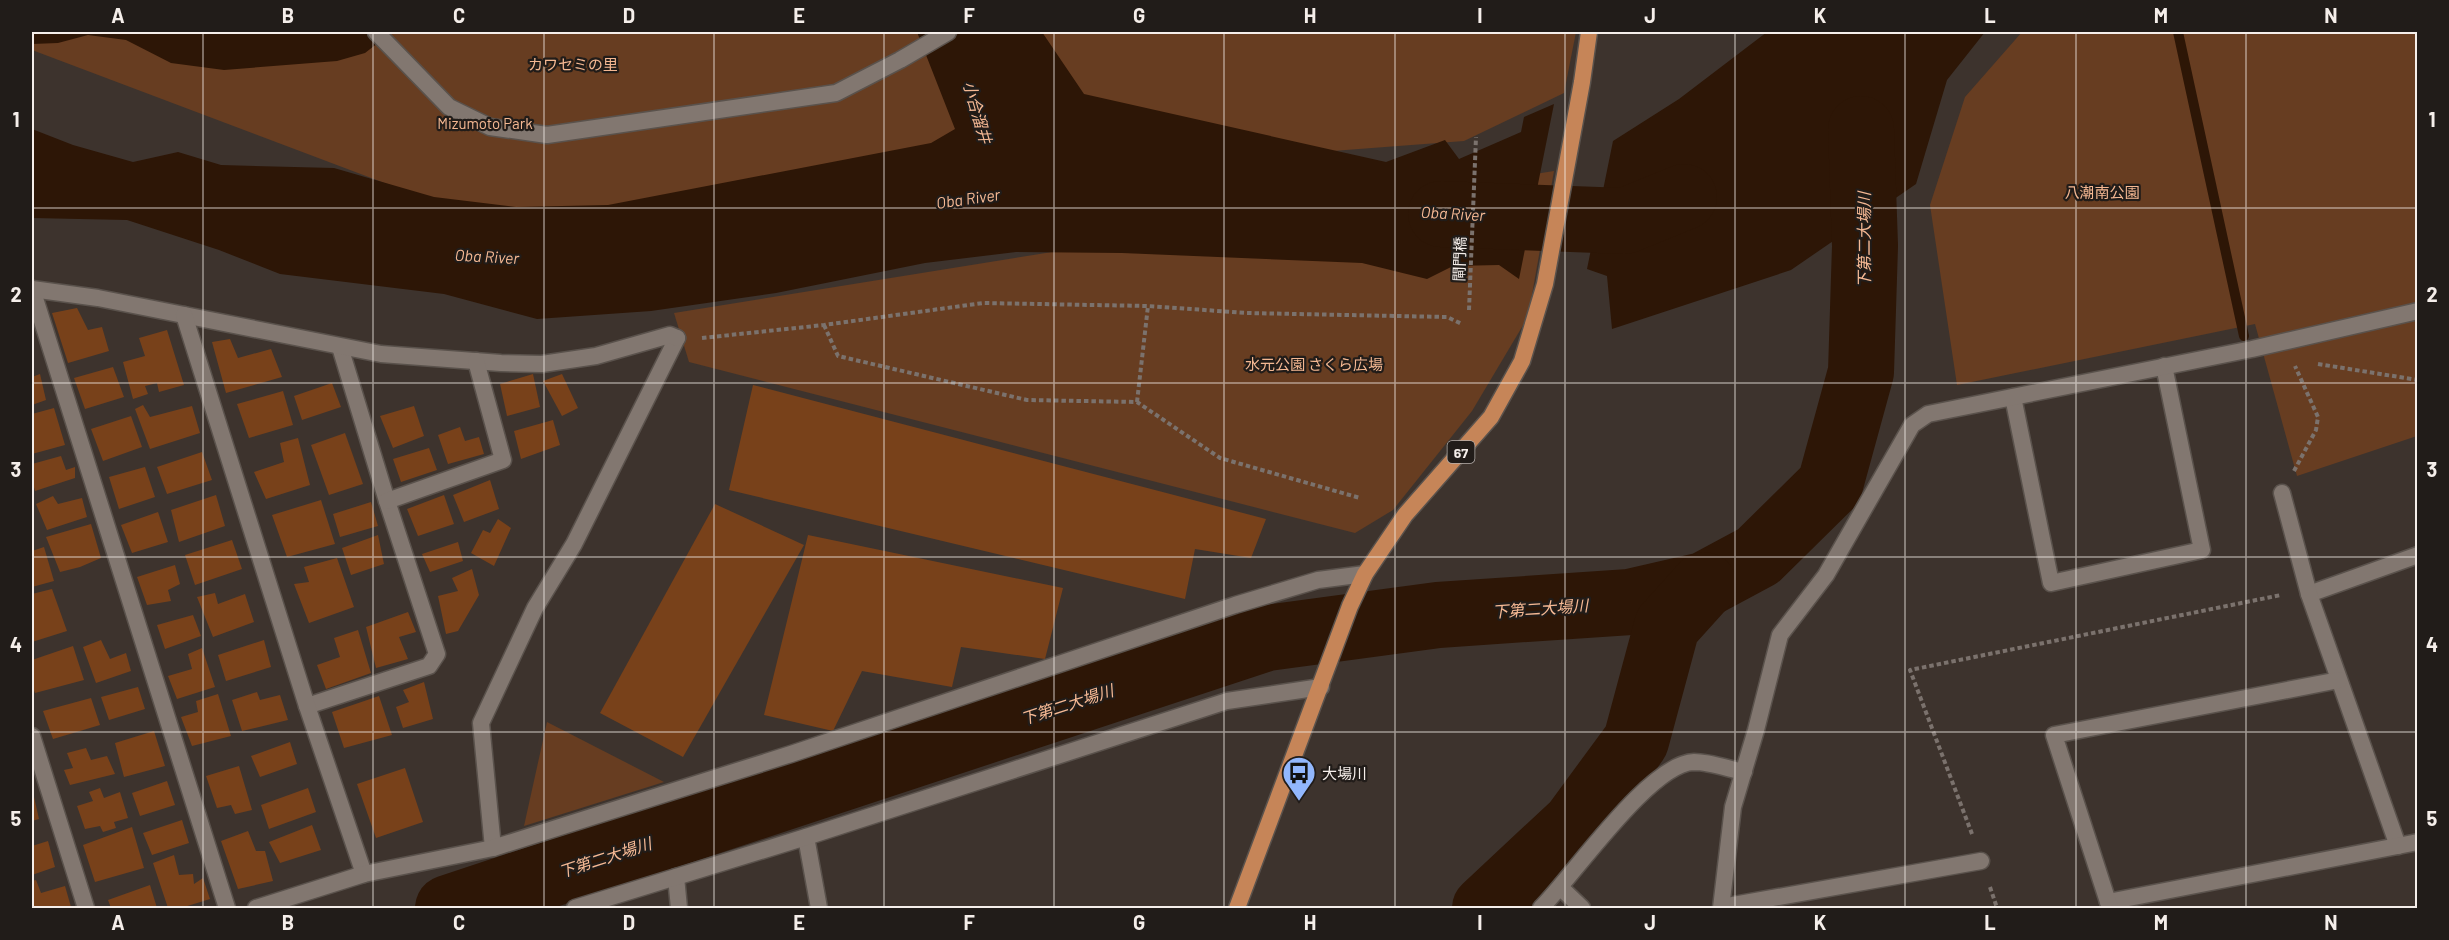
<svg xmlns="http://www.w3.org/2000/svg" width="2449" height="940" font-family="Barlow,'Noto Sans JP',sans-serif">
<rect width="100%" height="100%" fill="#3d332d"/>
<g fill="#673d21">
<path d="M32 32H1576L1564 93 1464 141 472 216 32 50Z"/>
<path d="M2022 32H2417V436L2297 476 2255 324 1957 385 1930 205 1965 97Z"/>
<path d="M1554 171 1528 317 1472 411 1393 510 1355 533 689 362 674 313Z"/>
<path d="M547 722 664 782 524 826Z"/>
</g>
<g fill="#2d1606">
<path d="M32 32H392L365 53 337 61 224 70 171 63 126 40 88 35 58 43 32 44Z"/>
<path d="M917 32H1042L1084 94 1386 162 1445 140 1459 159 1521 132 1524 117 1554 104 1519 279 1499 265 1453 266 1427 279 1362 263 1122 253 1016 252 925 263 776 293 651 311 537 319 444 294 280 274 219 250 127 220 32 218V129L73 145 133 162 178 152 221 165 334 168 434 197 516 207 608 205 931 143 955 129Z"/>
<path d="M1767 32H1985L1947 80 1916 184 1791 270 1612 329 1607 276 1587 269 1613 141 1679 99Z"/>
</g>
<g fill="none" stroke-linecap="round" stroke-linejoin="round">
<path stroke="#2d1606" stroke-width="10" d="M2178 32 2244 336"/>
<g stroke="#2d1606" stroke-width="66">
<path d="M1441 214 1625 221 1684 197"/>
<path d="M448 908 1267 638 1438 615 1630 602 1704 585 1758 556 1830 485 1861 372 1865 246 1861 129"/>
<path d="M1485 908 1575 824 1636 741 1667 626 1704 585"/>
</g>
</g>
<g fill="#78411a">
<path d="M77 308 88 330 102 327 109 351 68 363 52 313Z"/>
<path d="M167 330 184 385 159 392 157 383 145 386 148 394 133 399 123 362 145 356 139 338Z"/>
<path d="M230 339 238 358 271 349 282 377 226 393 212 342Z"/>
<path d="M113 367 124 397 85 409 74 378Z"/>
<path d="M40 374 46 400 32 405V377Z"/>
<path d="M533 374 540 407 507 416 500 384Z"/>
<path d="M562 374 578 408 562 416 543 381Z"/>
<path d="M332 383 341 407 302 420 294 396Z"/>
<path d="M753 385 1266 519 1251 558 1195 549 1185 599 729 490Z"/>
<path d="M283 391 293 425 249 438 237 404Z"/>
<path d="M143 405 150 417 192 406 200 433 150 449 135 409Z"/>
<path d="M414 406 424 436 393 448 380 416Z"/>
<path d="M54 408 65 445 32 454V429L34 428 32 414Z"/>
<path d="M131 416 142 447 103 461 91 429Z"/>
<path d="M553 420 560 445 521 459 514 431Z"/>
<path d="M460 427 465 441 479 437 484 454 448 464 438 435Z"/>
<path d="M345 433 363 484 329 495 311 445Z"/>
<path d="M298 438 310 485 266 499 254 472 284 462 280 443Z"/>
<path d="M429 448 437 470 401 482 393 459Z"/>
<path d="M202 452 212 480 167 494 157 467Z"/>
<path d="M61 456 66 470 75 467V478L35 491 32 480V464Z"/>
<path d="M145 467 155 497 119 509 109 477Z"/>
<path d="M490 480 499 509 464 522 453 495Z"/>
<path d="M216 495 225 526 179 542 171 510Z"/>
<path d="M444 495 454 524 418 536 407 509Z"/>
<path d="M53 496 58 504 82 498 87 517 47 530 36 504Z"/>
<path d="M321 500 335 544 287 557 272 515Z"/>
<path d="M371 502 378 526 340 537 333 514Z"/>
<path d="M715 504 804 545 683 757 600 713Z"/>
<path d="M158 512 168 542 132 553 121 525Z"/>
<path d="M498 519 511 528 494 566 471 553 483 530 490 533Z"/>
<path d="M91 524 101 558 80 567 60 572 46 537Z"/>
<path d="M378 535 384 564 351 575 342 548Z"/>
<path d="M808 535 1063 588 1045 659 961 647 952 687 862 671 833 731 764 715Z"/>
<path d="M232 540 242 569 195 585 185 555Z"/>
<path d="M458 542 463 561 430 572 422 554Z"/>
<path d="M44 547 54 581 32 587V551Z"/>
<path d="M337 558 354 607 309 623 294 584 309 582 304 567Z"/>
<path d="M175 565 180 584 168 590 171 601 147 605 137 577Z"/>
<path d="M472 569 479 595 458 631 446 634 438 596 458 591 452 578Z"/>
<path d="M52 589 67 631 32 642V594Z"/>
<path d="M215 593 218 604 245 594 254 622 213 637 197 597Z"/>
<path d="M408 612 416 632 399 637 408 659 376 668 366 627Z"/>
<path d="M193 615 201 636 165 649 157 625Z"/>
<path d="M358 630 371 673 326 689 317 665 340 657 334 638Z"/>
<path d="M101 640 110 659 126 653 131 671 96 683 83 647Z"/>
<path d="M264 640 271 667 226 681 218 655Z"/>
<path d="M73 646 84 680 35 693 32 685V660Z"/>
<path d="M202 648 215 687 177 699 168 676 192 669 188 654Z"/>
<path d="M424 682 433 719 403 728 396 707 409 702 403 690Z"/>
<path d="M138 687 145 709 109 720 101 697Z"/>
<path d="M257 692 260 700 280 695 288 720 242 731 232 700Z"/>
<path d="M218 694 231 736 192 746 181 717 198 712 196 701Z"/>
<path d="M379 696 392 735 344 748 332 712Z"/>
<path d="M91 698 100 725 53 739 43 711Z"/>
<path d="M154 731 165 766 124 777 115 743Z"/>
<path d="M290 742 297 764 260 777 251 756Z"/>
<path d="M86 748 91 760 107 756 115 774 70 785 64 770 73 768 67 753Z"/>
<path d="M239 766 252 810 235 814 231 805 217 808 206 776Z"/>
<path d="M405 768 423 822 376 838 357 784Z"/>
<path d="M167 781 175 805 140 816 132 793Z"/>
<path d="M100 788 104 798 120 792 128 818 114 822 116 828 103 832 100 826 85 829 77 806 93 801 89 792Z"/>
<path d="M308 788 316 812 269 829 261 805Z"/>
<path d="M34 797 39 819 32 821V798Z"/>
<path d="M182 820 189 843 152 855 143 833Z"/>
<path d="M312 825 321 850 280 863 269 842Z"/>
<path d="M132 827 144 868 95 882 83 845Z"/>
<path d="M248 831 256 851H265L273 881 238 889 221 841Z"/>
<path d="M48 841 55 867 32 875V846Z"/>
<path d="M174 855 179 875 193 874 194 884 203 878 210 899 181 908H168L153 863Z"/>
<path d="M36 880 41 893 65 886 71 907 32 908V881Z"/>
<path d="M150 885 157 908H111L108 900Z"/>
</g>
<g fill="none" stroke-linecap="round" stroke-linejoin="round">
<g stroke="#5a524c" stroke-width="19">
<g id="service">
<path d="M32 289 227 908"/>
<path d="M2013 397 2051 583 2202 550 2164 366"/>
<path d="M2309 594 2418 555"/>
<path d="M307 706 429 666 437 654 387 501 340 347"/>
<path d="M32 736 86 908"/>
<path d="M806 837 819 908"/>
<path d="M493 848 481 723 535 608 574 544 677 338"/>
<path d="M676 877 679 908"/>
<path d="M1561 888 1582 908"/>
<path d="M1722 907 1981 861"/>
</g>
</g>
<g stroke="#5a524c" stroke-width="19">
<path id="pedestrian" d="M376 32 449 107 490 127 547 135 836 93 900 60 948 32"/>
</g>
<g stroke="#5a524c" stroke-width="19">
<g id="minor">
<path d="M32 289 98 298 381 354 501 363 542 364 596 356 670 335 677 338"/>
<path d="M184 315 307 706 364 874"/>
<path d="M2282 493 2309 594 2398 846"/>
<path d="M387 501 503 460 476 361"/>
<path d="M2108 902 2418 842"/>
<path d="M256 908 364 874 493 848 791 754 1235 605 1318 580 1365 574"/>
<path d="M575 908 806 837 1227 701 1321 687"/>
<path d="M1541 908C1574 875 1650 763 1694 762 1710 762 1729 769 1744 772"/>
<path d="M1721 908 1733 807 1756 730 1780 635 1826 575 1912 425 1928 414 2252 349 2418 311"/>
<path d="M2110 908 2054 735 2339 680"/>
</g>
</g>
<g stroke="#5a524c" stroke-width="19">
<path id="primary" d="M1237 908 1350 606 1365 574 1405 515 1491 417 1522 361 1545 284 1582 82 1589 32"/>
</g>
<g stroke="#7b726d" stroke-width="4" stroke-dasharray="4.5 3" stroke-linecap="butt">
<path d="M1469 310 1476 137"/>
<path d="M824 325 838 356 1027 400 1137 402 1220 458 1360 498"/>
<path d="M702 338 824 325 983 303 1148 306 1247 313 1447 317 1462 324"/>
<path d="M2318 364 2418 380"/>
<path d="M1137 402 1148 306"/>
<path d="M2294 471 2316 430 2318 417 2295 366"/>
<path d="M1972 834 1910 670 2281 595"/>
<path d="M1990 887 1997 908"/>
</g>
<use href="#service" stroke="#827770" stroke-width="16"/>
<use href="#pedestrian" stroke="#827770" stroke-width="16"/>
<use href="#minor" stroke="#827770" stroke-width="16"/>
<use href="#primary" stroke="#c68558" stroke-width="16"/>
</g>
<path fill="none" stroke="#f5eeea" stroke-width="1.5" stroke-opacity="0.55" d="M203 32V908M373 32V908M544 32V908M714 32V908M884 32V908M1054 32V908M1224 32V908M1395 32V908M1565 32V908M1735 32V908M1905 32V908M2076 32V908M2246 32V908M32 208H2418M32 383H2418M32 557H2418M32 732H2418"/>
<defs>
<g id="bus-pin" transform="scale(1.725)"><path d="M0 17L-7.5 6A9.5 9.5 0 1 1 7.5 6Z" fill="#92b7fd" stroke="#211c19"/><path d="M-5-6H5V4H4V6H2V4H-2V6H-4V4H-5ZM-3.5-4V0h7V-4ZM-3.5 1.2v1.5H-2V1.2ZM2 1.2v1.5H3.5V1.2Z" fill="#111"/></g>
</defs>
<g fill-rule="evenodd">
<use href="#bus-pin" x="1299" y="773"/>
</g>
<g text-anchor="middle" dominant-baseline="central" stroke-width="4.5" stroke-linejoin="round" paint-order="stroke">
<rect fill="#211c19" stroke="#b5afab" stroke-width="1.5" x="1447.5" y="441" width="27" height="22" rx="4.5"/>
<g font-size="14" font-weight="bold" fill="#f5eeea">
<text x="1461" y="452">67</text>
</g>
<g font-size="15" fill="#f5b892" stroke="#211c19">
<text x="573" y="64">カワセミの里</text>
<text x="485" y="123">Mizumoto Park</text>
<text x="2102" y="192">八潮南公園</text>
<text x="1314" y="364">水元公園 さくら広場</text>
</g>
<g font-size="15" fill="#f5eeea" stroke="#211c19">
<text transform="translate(1459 259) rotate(-88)">閘門橋</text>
</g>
<g font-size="15" fill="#f5eeea" stroke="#211c19" text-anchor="start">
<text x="1322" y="773">大場川</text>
</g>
<g font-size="16" font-style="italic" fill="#f6b994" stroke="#211c19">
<text transform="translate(978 112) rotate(74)">小合溜井</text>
<text transform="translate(968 198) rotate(-8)">Oba River</text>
<text transform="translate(1453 213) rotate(3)">Oba River</text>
<text transform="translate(1863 240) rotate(-90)">下第二大場川</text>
<text transform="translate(487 256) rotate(3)">Oba River</text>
<text transform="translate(1540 608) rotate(-4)">下第二大場川</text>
<text transform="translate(1067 704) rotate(-18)">下第二大場川</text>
<text transform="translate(605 857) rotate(-18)">下第二大場川</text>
</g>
</g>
<rect width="2449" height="940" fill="none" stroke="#211c19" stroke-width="66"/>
<rect x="33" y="33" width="2383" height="874" fill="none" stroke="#f5eeea" stroke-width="2"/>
<g font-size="20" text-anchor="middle" font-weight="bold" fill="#f5eeea">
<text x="118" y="23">A</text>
<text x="288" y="23">B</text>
<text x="459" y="23">C</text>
<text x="629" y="23">D</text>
<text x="799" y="23">E</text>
<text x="969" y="23">F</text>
<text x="1139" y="23">G</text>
<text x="1310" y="23">H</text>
<text x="1480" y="23">I</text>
<text x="1650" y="23">J</text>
<text x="1820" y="23">K</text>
<text x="1990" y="23">L</text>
<text x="2161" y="23">M</text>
<text x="2331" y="23">N</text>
<text x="16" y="127">1</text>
<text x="2432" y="127">1</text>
<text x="16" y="302">2</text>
<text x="2432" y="302">2</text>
<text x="16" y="477">3</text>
<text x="2432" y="477">3</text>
<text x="16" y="652">4</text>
<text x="2432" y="652">4</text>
<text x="16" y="826">5</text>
<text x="2432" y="826">5</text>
<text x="118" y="930">A</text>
<text x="288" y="930">B</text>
<text x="459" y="930">C</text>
<text x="629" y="930">D</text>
<text x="799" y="930">E</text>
<text x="969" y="930">F</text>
<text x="1139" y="930">G</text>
<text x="1310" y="930">H</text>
<text x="1480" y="930">I</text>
<text x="1650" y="930">J</text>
<text x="1820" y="930">K</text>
<text x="1990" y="930">L</text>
<text x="2161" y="930">M</text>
<text x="2331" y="930">N</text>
</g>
</svg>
